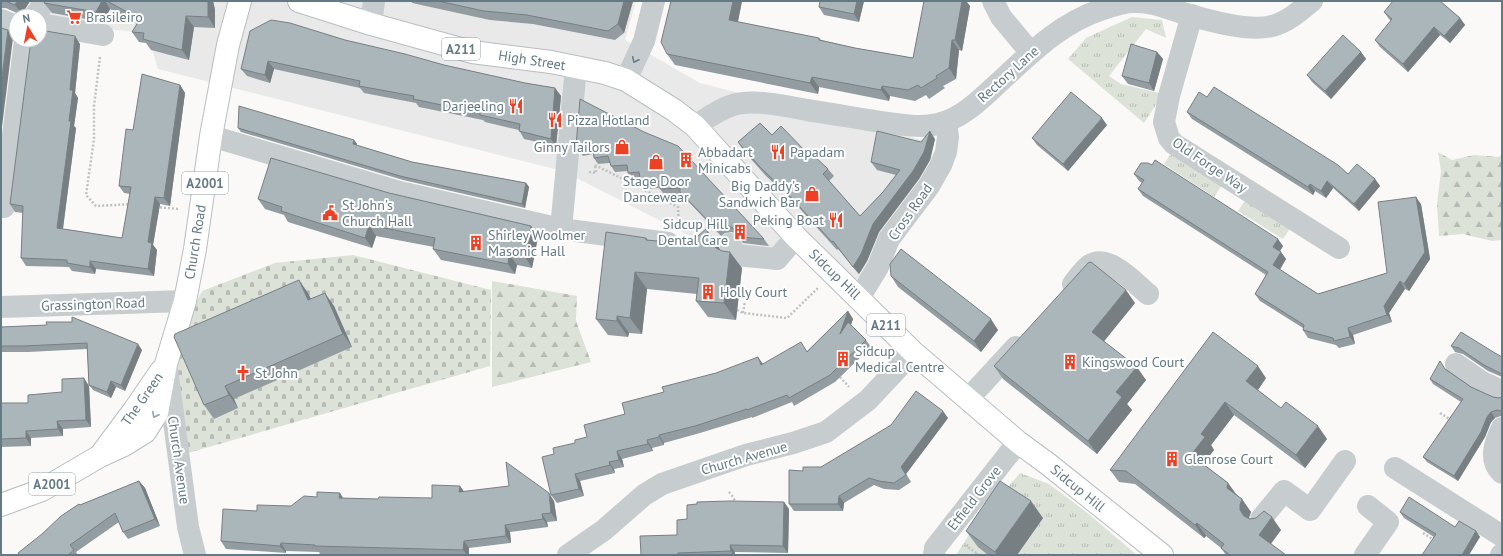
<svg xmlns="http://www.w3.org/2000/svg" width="1503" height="556" font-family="'PT Sans',sans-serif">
<defs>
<pattern id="grass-tufts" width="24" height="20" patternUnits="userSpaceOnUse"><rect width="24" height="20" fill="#dce2d8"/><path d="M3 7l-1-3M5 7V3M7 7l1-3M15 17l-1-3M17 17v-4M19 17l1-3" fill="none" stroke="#b6bcb5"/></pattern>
<pattern id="forest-firs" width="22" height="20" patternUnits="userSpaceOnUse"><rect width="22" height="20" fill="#dce2d8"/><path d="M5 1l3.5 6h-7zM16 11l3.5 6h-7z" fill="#b6bcb5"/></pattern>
<pattern id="cemetery-stones" width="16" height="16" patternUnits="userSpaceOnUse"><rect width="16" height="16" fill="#dce2d8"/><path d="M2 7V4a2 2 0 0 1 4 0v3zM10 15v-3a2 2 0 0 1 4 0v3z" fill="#b6bcb5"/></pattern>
</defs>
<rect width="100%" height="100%" fill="#faf9f7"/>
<path fill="#e8e9e8" d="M1 1H636L625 40 700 83 923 140 933 151 930 173 878 256 856 280 797 254 735 259 563 171 158 69 147 33 86 27 1 8Z"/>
<g fill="url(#grass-tufts)">
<path d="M1132 17 1162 20 1166 38 1146 29 1109 76 1121 84 1163 94 1144 123 1068 59 1086 38Z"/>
<path d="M1172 152 1222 185 1214 197 1164 164Z"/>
<path d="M1246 199 1291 227 1283 239 1238 211Z"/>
<path d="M1020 473 1049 484 1085 511 1137 555H956L978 521Z"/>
</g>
<g fill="url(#forest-firs)">
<path d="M1438 152 1452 160 1474 155 1499 157 1502 154V240L1492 241 1463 234 1439 236 1437 204 1441 171Z"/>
<path d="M492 281 577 296 576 321 591 362 492 387Z"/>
</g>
<path fill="url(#cemetery-stones)" d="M353 255 491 290 490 366 188 453 172 361 180 333 202 291 275 263Z"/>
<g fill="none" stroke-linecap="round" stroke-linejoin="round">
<g stroke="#b8bec1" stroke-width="24">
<g id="major">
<path d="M299 1 371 24 472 52 551 62 605 73 626 80 674 110 695 126 796 237 913 352 1018 442 1048 464 1162 555"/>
<path d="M103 452 135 409 161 371"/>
<path d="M1 505 42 490 100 456 124 445 145 432 157 413 166 364 185 301 195 249 211 136 228 45 240 1"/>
</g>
</g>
<g stroke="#bec2c4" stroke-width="2.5" stroke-dasharray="2 2" stroke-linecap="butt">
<path d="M100 57 94 106V139L86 195 96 206 132 204"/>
<path d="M595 165 678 207 679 225"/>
<path d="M589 172 596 173 595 165"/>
<path d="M156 207 179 209"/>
<path d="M737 310 743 313 787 318 818 288"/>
<path d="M743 313 745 301"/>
<path d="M840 377 849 387"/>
<path d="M1440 413 1451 420"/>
<path d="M729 492 733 497 736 503"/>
<path d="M1423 533 1434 540"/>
<path d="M965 545 979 555"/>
</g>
<g stroke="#c7cccf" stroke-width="22">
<path d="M993 1 1001 17 1031 53"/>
<path d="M1192 15 1169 96 1164 122 1169 138 1174 144 1339 248"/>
<path d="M35 16 45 1"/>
<path d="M1 20 16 26"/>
<path d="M40 24 103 35"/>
<path d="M371 24 374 1"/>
<path d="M626 80 644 41 654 1"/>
<path d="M695 126C706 119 718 110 730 106 752 98 786 106 807 110 834 114 861 119 888 123 904 125 922 128 938 124 960 119 978 102 994 87 1028 56 1059 23 1103 9 1112 6 1123 2 1133 2 1148 1 1162 6 1176 11 1200 18 1248 33 1272 26 1287 22 1300 11 1312 1"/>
<path d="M211 136 400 192 561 229 576 67"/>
<path d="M4 207 25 40"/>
<path d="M561 229 668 243"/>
<path d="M730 244 735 255 777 259 796 237"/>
<path d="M1073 284C1078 278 1083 270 1090 265 1108 253 1135 283 1148 294"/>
<path d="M859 298 878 267 889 239 929 186 941 165 946 152 948 137 946 122"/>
<path d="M1 307 185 301"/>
<path d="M1456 364 1482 382 1502 391"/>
<path d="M167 369 188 527 195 555"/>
<path d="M968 399 1016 347"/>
<path d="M1502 428C1495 442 1488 460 1502 473"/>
<path d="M1395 468 1502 536"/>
<path d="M1261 519 1284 491 1310 510 1345 461"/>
<path d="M568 555 604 530 644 495 662 484 746 455 793 443 826 432 868 400 913 352"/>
<path d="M934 555 935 548 1018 442"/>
<path d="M1365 555 1388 522 1368 506"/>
<path d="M1501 555 1502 554"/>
</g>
<use href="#major" stroke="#fff" stroke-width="22"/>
</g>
<g fill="#939da1">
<path d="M1 1H30L25 9 23 16 6 8H1Z"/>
<path d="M45 1H213L215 10V28L194 27 189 60 151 50 146 43 139 42 132 32 137 24 110 9 103 22 52 13 44 3Z"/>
<path d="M411 1H633L624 33 615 40 533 24 490 20 412 3Z"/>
<path d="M742 1 738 22 819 38 821 40 855 48 913 58 924 1H966L970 6 962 51 959 50 956 79 943 86 945 88 929 99 926 95 915 101 890 96 889 101 819 87 818 94 675 65 667 54Z"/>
<path d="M864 1 859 22 824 15 819 7Z"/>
<path d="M1442 1 1441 2 1460 18 1465 25 1450 43 1440 35 1408 72 1380 47 1375 40 1391 21 1389 19 1384 12Z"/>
<path d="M345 40 444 65 525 83 555 88 561 96 556 146 524 139 519 130 485 122 483 120 419 107 416 103 364 93 360 88 274 69 270 83 247 76 241 69Z"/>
<path d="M80 44 75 93 78 98 74 126 76 128 63 229 122 238 130 194 124 193 119 186 133 130 180 85 185 93 170 206 160 204 153 245 157 250 154 276 96 269 95 274 72 271 69 267 26 266 21 258 23 213 15 212 10 204Z"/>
<path d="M1157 52 1163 59 1154 91 1128 84 1122 76Z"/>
<path d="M1361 52 1366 59 1331 99 1312 82 1307 75Z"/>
<path d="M1207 97 1348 174 1375 179 1380 186 1359 211 1333 188 1326 198 1315 191 1313 195 1192 119 1187 112Z"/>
<path d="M580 99 764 239 769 246 743 243 737 234 732 232 725 233 721 236 685 198 682 195 665 196 660 189V188L645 189 641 183 640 179H632L628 173V171L615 172 611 166 610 163 598 164 594 158 593 154 583 156 576 146Z"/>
<path d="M1107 125 1068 171 1037 145 1032 138Z"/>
<path d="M238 128 354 140 357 144 356 145 412 162 526 183 529 187 525 208 403 180 241 132Z"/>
<path d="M772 135 809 155 828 169 834 176 829 181 860 216 883 192 896 175 877 170 871 162 921 142 935 139 930 160 919 179 879 232 867 261 859 274 838 249 837 250 792 200 765 175 743 150 738 142Z"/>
<path d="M1134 174 1283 246 1280 251 1286 259 1280 270 1318 294 1387 273 1421 204 1430 259 1409 291 1405 289 1389 313 1392 322 1353 335 1355 344 1339 348 1336 345 1308 338 1303 330V328L1260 301 1255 294 1266 275 1143 196 1138 189 1142 183 1139 181Z"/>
<path d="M389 193 531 226 538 237 532 268 517 265 515 274 441 260 433 249 434 247 376 236 372 248 288 222 284 215 265 209 258 199Z"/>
<path d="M706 229 718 245 720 250 742 268 736 320 708 317 696 301 697 294 647 289 642 334 629 333 628 337 608 335 596 319 646 238 648 240 689 244Z"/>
<path d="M891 276 998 330 981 352 898 287Z"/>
<path d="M308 293 311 299 334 306 352 347 234 399 238 408 214 419 204 405Z"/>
<path d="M1135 303 1104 341 1146 380 1127 404 1132 410 1097 454 1003 379 994 366Z"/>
<path d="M848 311 853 319 851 325 866 340 871 347 835 382 794 406 792 402 752 418V417L700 433 664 443V445L652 448 653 451 622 459 624 467 614 469 615 473 580 481 584 496 557 503 551 495 554 454 587 437 664 392 807 351Z"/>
<path d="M1 327 142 350 125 391 116 387 111 398 93 390 89 385 87 349 28 352H1Z"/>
<path d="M1451 346 1495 353 1502 357V377L1488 371 1463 354 1455 352Z"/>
<path d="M1446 369 1471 387 1493 397 1499 398 1502 397V416H1501L1495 418 1491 422 1485 437 1458 481 1427 462 1423 457 1461 402 1433 384 1430 379Z"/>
<path d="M1266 378 1258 390 1281 408 1327 439 1305 468 1234 415 1211 445 1214 450 1203 464 1228 483 1237 495 1251 512 1249 518 1281 530 1271 544 1286 555H1226L1221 548 1206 536 1204 538 1135 484 1119 482 1110 470Z"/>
<path d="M89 386 91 427 63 429V436L31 438V446L1 447V403H28L62 392Z"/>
<path d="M948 418 906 474 911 482 899 490 884 489 874 485 844 503 843 511H794L789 504 803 471 821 467Z"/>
<path d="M139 481 145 488 160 526 128 539 123 532 119 522 76 552 78 555H19L80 505Z"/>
<path d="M460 486 464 492 554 501 557 521 547 522 548 527 510 532 511 543 469 548V555H362L320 554 319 552 286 551V553L226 549 221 541 257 511 291 506 343 498 378 499 432 498Z"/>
<path d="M784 502 789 509 788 553 735 552V555H641L677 535 687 519Z"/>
<path d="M1400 512 1455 527 1476 531 1480 537H1434L1404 518Z"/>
<path d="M1043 518 1017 555H988L978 547 966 531Z"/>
</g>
<g fill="#787f83">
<path d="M17 1H30L25 9 23 16 15 5Z"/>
<path d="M102 1H105L110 9 103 22 96 12Z"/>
<path d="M208 1H213L215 10V28L208 17Z"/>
<path d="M624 1H633L624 33 618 24Z"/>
<path d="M733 1H742L736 30 729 20Z"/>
<path d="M857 1H864L859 22 854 14Z"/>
<path d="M962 1H966L970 6 962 51 955 40Z"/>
<path d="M186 16 194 27 189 60 182 50Z"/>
<path d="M1460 18 1465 25 1450 43 1444 36Z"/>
<path d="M1434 27 1440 35 1408 72 1403 64Z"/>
<path d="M8 30 13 38 1 135V85Z"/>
<path d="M75 36 80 44 75 93 78 98 74 126 76 128 62 235 57 228Z"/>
<path d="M952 40 959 50 956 79 949 68Z"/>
<path d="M1157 52 1163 59 1154 91 1149 83Z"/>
<path d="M1361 52 1366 59 1331 99 1325 91Z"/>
<path d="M268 61 274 69 270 83 265 75Z"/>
<path d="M812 77 819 87 818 94 810 83Z"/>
<path d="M180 85 185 93 170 206 164 198Z"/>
<path d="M882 86 890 96 889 101 881 90Z"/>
<path d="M555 88 561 96 556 146 551 139Z"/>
<path d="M1102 118 1107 125 1068 171 1063 164Z"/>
<path d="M930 131 935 139 930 160 919 179 879 232 867 261 859 274 853 267 873 224Z"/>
<path d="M354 140 357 144 355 148 353 144Z"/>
<path d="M1375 179 1380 186 1359 211 1354 204Z"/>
<path d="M1327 181 1333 188 1326 198 1321 191Z"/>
<path d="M526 183 529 187 525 208 522 204Z"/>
<path d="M1310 184 1315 191 1313 195 1308 187Z"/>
<path d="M155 197 160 204 153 245 157 250 154 276 148 269V242Z"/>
<path d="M1416 197 1421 204 1430 259 1409 291 1404 284Z"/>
<path d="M369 225 376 236 372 248 365 238Z"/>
<path d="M531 226 538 237 532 268 525 257Z"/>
<path d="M706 229 718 245 724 260 712 244Z"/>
<path d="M1278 239 1283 246 1278 254 1273 247Z"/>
<path d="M730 252 742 268 736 320 724 303Z"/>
<path d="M1281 252 1286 259 1278 272 1273 265Z"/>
<path d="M509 254 517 265 515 274 508 264Z"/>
<path d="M90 261 96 269 95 274 90 267Z"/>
<path d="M635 272 647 289 642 334 630 318Z"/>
<path d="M299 280 308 293 317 313 308 300Z"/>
<path d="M1400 281 1405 289 1389 313 1392 322 1387 315 1384 306Z"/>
<path d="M1126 290 1135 303 1101 345 1092 332Z"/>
<path d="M325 293 334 306 352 347 343 334Z"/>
<path d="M848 311 853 319 845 341 840 334Z"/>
<path d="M617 316 629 333 628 337 617 321Z"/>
<path d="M991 319 998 330 981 352 974 341Z"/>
<path d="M1348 328 1353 335 1355 344 1350 337Z"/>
<path d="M138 344 142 350 125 391 121 385Z"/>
<path d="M758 357 763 364 761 365Z"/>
<path d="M1258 366 1266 378 1255 394 1246 381Z"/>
<path d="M1137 367 1146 380 1127 404 1132 410 1097 454 1088 441 1116 392Z"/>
<path d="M84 378 89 386 91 427 86 420Z"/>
<path d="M111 381 116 387 111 398 107 392Z"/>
<path d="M225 386 234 399 238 408 229 395Z"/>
<path d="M1225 402 1234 415 1211 445 1214 450 1200 468 1191 455 1201 434Z"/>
<path d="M943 411 948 418 906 474 911 482 901 467Z"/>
<path d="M1491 412 1495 418 1491 422 1485 437 1458 481 1454 476 1487 417Z"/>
<path d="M57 421 63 429V436L58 429Z"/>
<path d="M1318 426 1327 439 1305 468 1296 455Z"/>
<path d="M26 431 31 438V446L26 438Z"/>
<path d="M659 435 664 443V445L659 437Z"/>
<path d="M647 440 652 448 653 451 648 444Z"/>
<path d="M617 451 622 459 624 467 619 460Z"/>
<path d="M609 462 614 469 615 473 610 465Z"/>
<path d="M575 474 580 481 584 496 579 489Z"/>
<path d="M139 481 145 488 160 526 155 519Z"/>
<path d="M1228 483 1237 496 1227 488Z"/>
<path d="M460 486 465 493 459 492Z"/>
<path d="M340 493 345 501 339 498Z"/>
<path d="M549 493 554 501 557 521 551 513Z"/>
<path d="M839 496 844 503 843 511 838 504Z"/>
<path d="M1242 499 1251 512 1249 517V523L1240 510V505Z"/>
<path d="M1031 501 1043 518 1017 555H997L995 552Z"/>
<path d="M784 502 789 509 788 553 783 546Z"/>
<path d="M542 514 547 522 548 527 543 519Z"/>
<path d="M1272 517 1281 530 1268 547 1259 535Z"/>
<path d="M1197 523 1206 536 1204 538 1195 525Z"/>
<path d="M505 525 510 532 511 543 506 536Z"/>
<path d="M1476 531 1480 537 1469 555H1462Z"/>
<path d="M464 541 469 548V555H467L463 550Z"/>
<path d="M281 543 286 551V553L280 546Z"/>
<path d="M730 545 735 552V555H733L731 551Z"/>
</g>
<g fill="#abb6bb" stroke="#787f83">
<path d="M5 1H17L15 5Z"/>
<path d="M45 1H102L96 12 44 3Z"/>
<path d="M107 1H208V17L186 16 182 50 143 39 144 33 132 32 140 19Z"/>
<path d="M438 1H624L618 24 608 31 527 15 484 11Z"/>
<path d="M671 1H733L729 20 819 38V40L855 48 913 58 924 1H962L955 40H952L949 68 936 76 937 78 921 88 918 85 908 90 882 86 881 90 812 77 810 83 667 54 661 42Z"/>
<path d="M820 1H857L854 14 819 7Z"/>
<path d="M1393 1H1440L1460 18 1444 36 1434 27 1403 64 1375 40 1392 19 1384 12Z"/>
<path d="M271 20 290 23 345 40 405 54 444 65 525 83 555 88 551 139 519 131 520 124 480 115V113L413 99 414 96 359 86 360 81 268 61 265 75 241 69 250 31Z"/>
<path d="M1 28 8 30 1 85Z"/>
<path d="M40 30 75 36 70 90H73L69 121H71L57 228 122 238 131 187 119 186 126 129 133 130 142 74 180 85 164 198 155 197 148 242 152 243 148 269 90 261V267L67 263V260L21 258 23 206 10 204 31 40H40Z"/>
<path d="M1343 35 1361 52 1325 91 1307 75Z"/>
<path d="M1131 44 1157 52 1149 83 1122 76Z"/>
<path d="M1214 87 1338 165 1348 174 1357 164 1375 179 1354 204 1327 181 1321 191 1310 184 1308 187 1187 112 1199 92 1207 97Z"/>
<path d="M1071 92 1102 118 1063 164 1032 138Z"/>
<path d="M580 99 644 132 678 146 764 239 739 237 733 228 727 225 721 226 716 229 680 192V188L660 189V181L641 183 639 172 628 173 627 165 611 166 608 156 594 158 593 147 578 149V146H576Z"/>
<path d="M239 106 354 140 353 144 412 162 526 183 522 204 400 176 238 128Z"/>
<path d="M760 123 772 135 781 126 809 155 811 153 828 169 823 174 860 216 883 192 900 170 871 162 877 131 921 142 930 131 924 152 913 171 873 224 861 254 853 267 833 241 832 242 787 193 760 167 738 142Z"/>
<path d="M271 158 389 193 531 226 525 257 509 254 508 264 433 249 435 238 369 225 365 238 281 211 282 207 258 199Z"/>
<path d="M1155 160 1278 239 1273 247 1281 252 1273 265 1318 294 1387 273 1378 202 1416 197 1425 252 1404 284 1400 281 1384 306 1387 315 1348 328 1350 337 1334 341 1333 338 1303 330 1304 325 1255 294 1268 272 1138 189 1144 180 1134 174 1141 163H1148L1152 165Z"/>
<path d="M706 229 712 244 716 248 722 251 730 252 724 303 696 301 699 278 635 272 630 318 617 316V321L596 319 606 232 646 238V240L689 244Z"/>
<path d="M901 249 991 319 974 341 891 276 890 264Z"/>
<path d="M1091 262 1126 290 1092 332 1137 367 1116 392 1122 397 1088 441 994 366 1088 263Z"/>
<path d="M299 280 308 300 325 293 343 334 225 386 229 395 204 405 174 337 175 334Z"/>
<path d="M848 311 840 334 848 322 866 340 830 375 789 398 787 395 747 410V409L695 426 659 435V437L647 440 648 444 617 451 619 460 609 462 610 465 575 474 579 489 551 495 542 457 554 454 553 448 575 443V440L587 437 584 425 625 414 622 403 664 392 662 387 716 373 758 357 761 365 801 342 807 352Z"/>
<path d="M72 317 138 344 121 385 111 381 107 392 89 385 87 343 24 346H1V327L47 325 46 322H72Z"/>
<path d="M1213 332 1258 366 1246 381 1281 408 1286 402 1318 426 1296 455 1225 402 1201 434 1205 437 1191 455 1228 483 1227 488 1242 499 1240 505V510L1244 516 1250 519 1256 518 1264 511 1272 517 1259 535 1286 555H1230L1221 548 1224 544 1197 523 1195 525 1126 471 1110 470Z"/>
<path d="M1461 332 1495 353 1502 357V374L1484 365 1459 348 1451 346Z"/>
<path d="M1440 361 1445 369 1471 387 1493 397 1499 398 1502 397V411L1497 410 1491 412 1487 417 1481 432 1454 476 1423 457 1463 399 1430 379Z"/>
<path d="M84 378 86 420 57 421 58 429 26 431V438L1 439V403H28V395L62 392V379Z"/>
<path d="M916 391 943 411 901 467 906 475 894 483 879 481 869 478 839 496 838 504H789V470L803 471V467H821L891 425Z"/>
<path d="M506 462 549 493 551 513 542 514 543 519 505 525 506 536 464 541 463 550 315 546V545L281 543 280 546 221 541 223 509 257 511V505L291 506 304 496 317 497V492L340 493 339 498 378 499 379 497 432 498V485L460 486 459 492 509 486Z"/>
<path d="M139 481 155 519 123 532 115 513 70 545 74 550 68 555H20L18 553 42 534 61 516 79 504 80 505Z"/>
<path d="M1000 481 1031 501 995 552 966 531Z"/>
<path d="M1409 497 1455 527 1459 521 1476 531 1462 555H1422L1436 534 1400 512Z"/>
<path d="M729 501 784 502 783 546 730 545 731 551 678 553V555H641L640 536 677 535V520L687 519V505L697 504V502Z"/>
</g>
<defs><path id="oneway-chevron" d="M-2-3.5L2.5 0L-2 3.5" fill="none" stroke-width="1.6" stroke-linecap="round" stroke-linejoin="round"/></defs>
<use stroke="#687d88" href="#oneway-chevron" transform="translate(635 60) rotate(115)"/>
<use stroke="#92a1a9" href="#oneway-chevron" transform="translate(155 415) rotate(117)"/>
<defs>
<g id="supermarket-bare" transform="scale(1.2)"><path d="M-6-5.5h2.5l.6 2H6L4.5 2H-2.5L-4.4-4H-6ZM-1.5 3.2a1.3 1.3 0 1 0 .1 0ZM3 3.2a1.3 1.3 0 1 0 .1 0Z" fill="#ec4125" stroke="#fff" stroke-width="2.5" paint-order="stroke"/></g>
<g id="restaurant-bare" transform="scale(1.2)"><path d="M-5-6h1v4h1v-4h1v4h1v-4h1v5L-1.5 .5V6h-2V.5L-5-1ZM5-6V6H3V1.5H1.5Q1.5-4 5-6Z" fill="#ec4125" stroke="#fff" stroke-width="2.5" paint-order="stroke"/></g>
<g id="shop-bare" transform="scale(1.2)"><path d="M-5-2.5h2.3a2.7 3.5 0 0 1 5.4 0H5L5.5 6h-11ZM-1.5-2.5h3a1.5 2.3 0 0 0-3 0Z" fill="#ec4125" stroke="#fff" stroke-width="2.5" paint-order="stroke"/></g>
<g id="building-bare" transform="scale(1.2)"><path d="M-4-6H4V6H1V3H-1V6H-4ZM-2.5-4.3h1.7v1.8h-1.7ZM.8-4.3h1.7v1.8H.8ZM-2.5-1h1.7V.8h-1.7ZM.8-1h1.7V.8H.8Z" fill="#ec4125" stroke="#fff" stroke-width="2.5" paint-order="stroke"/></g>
<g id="civic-bare" transform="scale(1.2)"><path d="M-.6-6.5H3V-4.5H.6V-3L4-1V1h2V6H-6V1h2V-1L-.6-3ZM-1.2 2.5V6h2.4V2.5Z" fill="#ec4125" stroke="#fff" stroke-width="2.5" paint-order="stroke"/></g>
<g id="church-bare" transform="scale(1.2)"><path d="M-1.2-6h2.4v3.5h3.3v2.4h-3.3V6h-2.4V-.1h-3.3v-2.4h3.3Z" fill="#ec4125" stroke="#fff" stroke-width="2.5" paint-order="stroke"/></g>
</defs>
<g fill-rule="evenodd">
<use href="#supermarket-bare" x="74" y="17"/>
<use href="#restaurant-bare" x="516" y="106"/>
<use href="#restaurant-bare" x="555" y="120"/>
<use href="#shop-bare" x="622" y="147"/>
<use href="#restaurant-bare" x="778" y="152"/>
<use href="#building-bare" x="686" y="160"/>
<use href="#shop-bare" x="656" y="162"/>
<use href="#shop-bare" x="812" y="194"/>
<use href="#civic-bare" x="330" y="213"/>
<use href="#restaurant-bare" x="836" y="220"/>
<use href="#building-bare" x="740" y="232"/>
<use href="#building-bare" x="476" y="243"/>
<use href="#building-bare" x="708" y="292"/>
<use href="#building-bare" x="843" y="359"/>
<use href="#building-bare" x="1070" y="362"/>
<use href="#church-bare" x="243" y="373"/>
<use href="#building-bare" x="1172" y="459"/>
</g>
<g text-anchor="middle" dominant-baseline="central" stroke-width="4" stroke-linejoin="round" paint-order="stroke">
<g fill="#fff" stroke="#92a1a9" stroke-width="1">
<rect x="442" y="38" width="38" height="22" rx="3"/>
<rect x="182" y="172" width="46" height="22" rx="3"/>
<rect x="867" y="314" width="38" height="22" rx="3"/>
<rect x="29" y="473" width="46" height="22" rx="3"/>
</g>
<g font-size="13" font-weight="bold" fill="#637984">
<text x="461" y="49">A211</text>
<text x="205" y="183">A2001</text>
<text x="886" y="325">A211</text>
<text x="52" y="484">A2001</text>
</g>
<g font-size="14" fill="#637984" stroke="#fff" text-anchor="start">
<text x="86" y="17">Brasileiro</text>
<text x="504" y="106" text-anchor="end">Darjeeling</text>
<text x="567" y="120">Pizza Hotland</text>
<text x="610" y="147" text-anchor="end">Ginny Tailors</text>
<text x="698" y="152">Abbadart<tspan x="698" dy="16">Minicabs</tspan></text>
<text x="790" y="152">Papadam</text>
<text x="656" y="181" text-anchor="middle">Stage Door<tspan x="656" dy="16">Dancewear</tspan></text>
<text x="800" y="186" text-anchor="end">Big Daddy's<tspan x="800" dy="16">Sandwich Bar</tspan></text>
<text x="342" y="205">St John's<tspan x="342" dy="16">Church Hall</tspan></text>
<text x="824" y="220" text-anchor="end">Peking Boat</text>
<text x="728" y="224" text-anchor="end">Sidcup Hill<tspan x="728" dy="16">Dental Care</tspan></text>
<text x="488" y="235">Shirley Woolmer<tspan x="488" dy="16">Masonic Hall</tspan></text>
<text x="720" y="292">Holly Court</text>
<text x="855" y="351">Sidcup<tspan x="855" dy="16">Medical Centre</tspan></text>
<text x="1082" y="362">Kingswood Court</text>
<text x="255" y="373">St John</text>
<text x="1184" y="459">Glenrose Court</text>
</g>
<g font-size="14" fill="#637984" stroke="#fff">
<text transform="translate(532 60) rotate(9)">High Street</text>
<text transform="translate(1008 74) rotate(-42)">Rectory Lane</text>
<text transform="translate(1210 165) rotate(34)">Old Forge Way</text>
<text transform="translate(910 212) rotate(-55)">Cross Road</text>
<text transform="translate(195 242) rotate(-81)">Church Road</text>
<text transform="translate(835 274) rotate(44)">Sidcup Hill</text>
<text transform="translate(93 304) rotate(-2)">Grassington Road</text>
<text transform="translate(142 399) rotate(-55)">The Green</text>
<text transform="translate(744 458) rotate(-16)">Church Avenue</text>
<text transform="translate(179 460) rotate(82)">Church Avenue</text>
<text transform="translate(1078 488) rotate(39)">Sidcup Hill</text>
<text transform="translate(974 498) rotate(-52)">Etfield Grove</text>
</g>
</g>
<rect width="1503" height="556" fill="none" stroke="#637984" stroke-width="4"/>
<g transform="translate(28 28) rotate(350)"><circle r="19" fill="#ffffff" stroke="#c1c9ce"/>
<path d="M0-3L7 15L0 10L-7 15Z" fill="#ec4125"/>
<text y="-6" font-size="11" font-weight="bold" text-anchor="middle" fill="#637984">N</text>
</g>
</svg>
